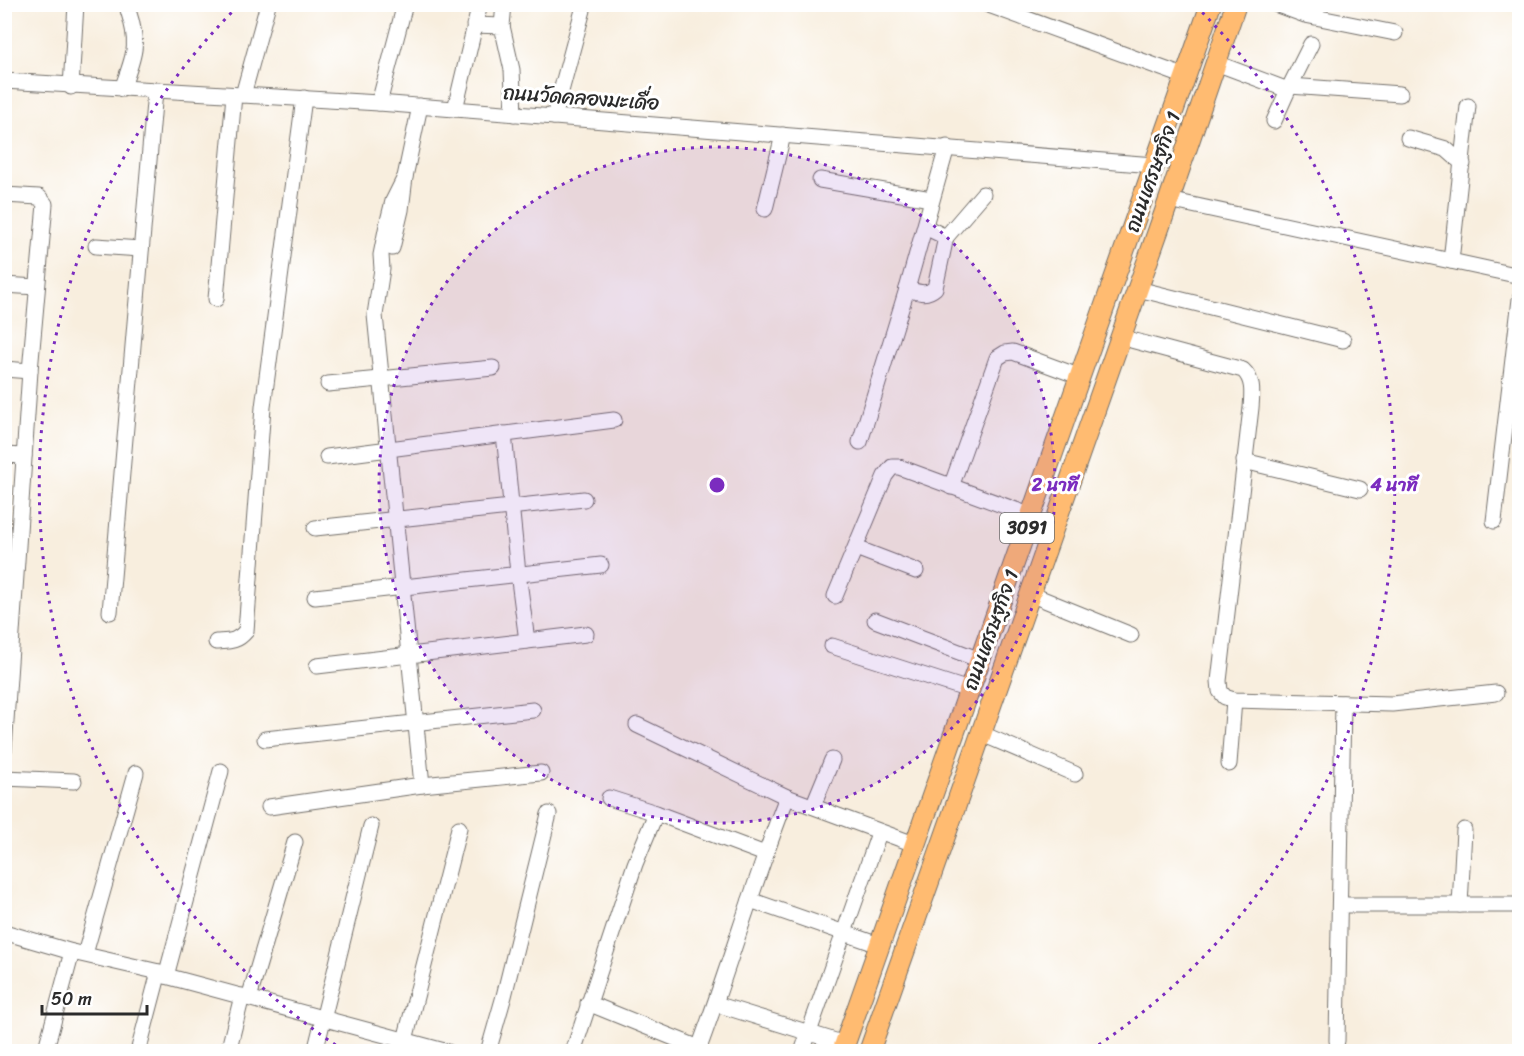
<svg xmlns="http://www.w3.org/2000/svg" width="1524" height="1056" font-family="Sriracha,'Playpen Sans Thai',sans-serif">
<rect width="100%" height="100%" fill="#fff"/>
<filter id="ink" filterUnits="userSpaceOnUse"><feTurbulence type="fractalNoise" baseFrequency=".0167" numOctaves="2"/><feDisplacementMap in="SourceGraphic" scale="12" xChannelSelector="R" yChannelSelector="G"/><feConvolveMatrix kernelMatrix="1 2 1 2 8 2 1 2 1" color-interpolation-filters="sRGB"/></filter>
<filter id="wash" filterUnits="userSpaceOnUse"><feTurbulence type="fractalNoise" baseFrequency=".008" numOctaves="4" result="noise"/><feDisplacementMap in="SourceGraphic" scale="24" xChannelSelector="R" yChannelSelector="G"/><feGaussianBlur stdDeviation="1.35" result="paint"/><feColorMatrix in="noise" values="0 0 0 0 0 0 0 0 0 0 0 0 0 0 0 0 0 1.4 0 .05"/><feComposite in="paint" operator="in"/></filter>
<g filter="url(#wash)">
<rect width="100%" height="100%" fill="#f8eede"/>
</g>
<g filter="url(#ink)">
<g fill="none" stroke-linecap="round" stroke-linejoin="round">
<g stroke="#736f6a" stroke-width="17">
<g id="minor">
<path d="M986 4 1186 77"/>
<path d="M1275 4 1305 15 1395 33"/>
<path d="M474 25 502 26 512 70 514 114"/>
<path d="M502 26 504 4"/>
<path d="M1216 63 1288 90 1311 44"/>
<path d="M4 81 379 103 1154 165"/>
<path d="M1290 86 1400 94"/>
<path d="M71 87 76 4"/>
<path d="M122 89C134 55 140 46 128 10"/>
<path d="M243 95 268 4"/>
<path d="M379 103 405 4"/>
<path d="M455 109 480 4"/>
<path d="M554 117 583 10"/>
<path d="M1274 121 1288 90"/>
<path d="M1408 138 1446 149 1463 164"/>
<path d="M405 177 393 201 387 225 381 255 382 269 375 315 422 785"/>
<path d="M820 180 931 199"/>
<path d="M4 195 39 197 45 204 30 371 4 750"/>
<path d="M1169 200 1520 276"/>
<path d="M765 209 783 135"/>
<path d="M946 237 983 194"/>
<path d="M96 246 141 249"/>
<path d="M392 248 401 210 405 177 420 106"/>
<path d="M1451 261 1468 106"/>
<path d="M4 285 37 287"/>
<path d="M907 289C918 292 926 296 935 288L946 237 925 227"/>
<path d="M1138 289 1343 340"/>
<path d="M216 299 234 95"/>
<path d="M1120 337 1243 370C1254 380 1252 394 1251 408L1219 681 1220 691 1225 697 1234 700 1392 704 1496 693"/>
<path d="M4 369 30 371"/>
<path d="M328 384 493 368"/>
<path d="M504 434 518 573 527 641"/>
<path d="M860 442 907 289 947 147"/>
<path d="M4 455 24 456"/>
<path d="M327 457 614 420"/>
<path d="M1244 461 1360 489"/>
<path d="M951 487 997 358 1005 353 1013 352 1081 377"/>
<path d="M1494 521 1520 299"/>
<path d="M315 528 584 499"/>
<path d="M856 548 916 571"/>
<path d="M1030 594 1131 635"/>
<path d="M835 596 885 476 892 467H899L1032 516"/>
<path d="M315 597 601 565"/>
<path d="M110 612 155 91"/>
<path d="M875 620 980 660"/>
<path d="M216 642C229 641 237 642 246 631L263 407 304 98"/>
<path d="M832 646 969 690"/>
<path d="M317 666 586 634"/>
<path d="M637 725 787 797"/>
<path d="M980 733 1075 774"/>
<path d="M265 739 533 710"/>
<path d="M1229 764 1234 700"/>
<path d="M4 778 74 781"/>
<path d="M609 798 656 813"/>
<path d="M813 806 832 760"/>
<path d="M269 807 422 785 541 773"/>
<path d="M750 900 879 945"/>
<path d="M1340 905H1520"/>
<path d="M1460 905 1464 830"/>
<path d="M4 932 72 952 159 972 166 976 448 1052"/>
<path d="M85 954 136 773"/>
<path d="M166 976 221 771"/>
<path d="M249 998 295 842"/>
<path d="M588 1003 699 1048 698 1052"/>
<path d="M716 1004 845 1044"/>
<path d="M1337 1041 1343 703"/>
<path d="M699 1048C730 965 754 880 787 797L914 844"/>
<path d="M45 1052 72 952"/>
<path d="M138 1052 159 972"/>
<path d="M228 1052 242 996"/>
<path d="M315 1052 371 826"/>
<path d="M402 1052 459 828"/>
<path d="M488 1052 504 996 549 814"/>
<path d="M573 1052 635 864 656 813 765 854"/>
<path d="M802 1052 879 833"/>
</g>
</g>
<g stroke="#736f6a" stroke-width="22">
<g id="major">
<path d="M842 1052 1211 4"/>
<path d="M869 1052 1169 200 1236 4"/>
</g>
</g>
<use href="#minor" stroke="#fff" stroke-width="15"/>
<use href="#major" stroke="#ffbb71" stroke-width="20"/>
</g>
</g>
<circle cx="717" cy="485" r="338" fill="#7b2cbf" fill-opacity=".12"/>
<g fill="none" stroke="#7b2cbf" stroke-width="3" stroke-dasharray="3 6">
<circle cx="717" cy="485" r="338"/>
<path d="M343 1050A677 677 0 0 1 238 6M1196 6A677 677 0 0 1 1091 1050"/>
</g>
<g text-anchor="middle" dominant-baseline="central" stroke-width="6" stroke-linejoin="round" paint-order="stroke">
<rect fill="#fff" stroke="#6b6b6b" stroke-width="1.5" x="1000" y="513" width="54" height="30" rx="4.5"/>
<g font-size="18" font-weight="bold" fill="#2b2b2b">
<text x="1027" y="528">3091</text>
</g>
<g font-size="20" fill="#2b2b2b" stroke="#fff">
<text transform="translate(581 98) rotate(4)">ถนนวัดคลองมะเดื่อ</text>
<text transform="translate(1153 172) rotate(-70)">ถนนเศรษฐกิจ 1</text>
<text transform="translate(991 630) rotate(-70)">ถนนเศรษฐกิจ 1</text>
</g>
</g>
<circle cx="717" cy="485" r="9" fill="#7b2cbf" stroke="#fff" stroke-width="3"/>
<g font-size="18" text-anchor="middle" font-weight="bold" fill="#7b2cbf" stroke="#fff" stroke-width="6" stroke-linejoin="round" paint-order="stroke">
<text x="1055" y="491">2 นาที</text>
<text x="1394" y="491">4 นาที</text>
</g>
<rect width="1524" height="1056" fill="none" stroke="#fff" stroke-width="24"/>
<path d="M42 1005v9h105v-9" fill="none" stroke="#2b2b2b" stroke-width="3"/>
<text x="51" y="1005" font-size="18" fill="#2b2b2b" stroke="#ffffff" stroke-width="4.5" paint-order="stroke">50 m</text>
</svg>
